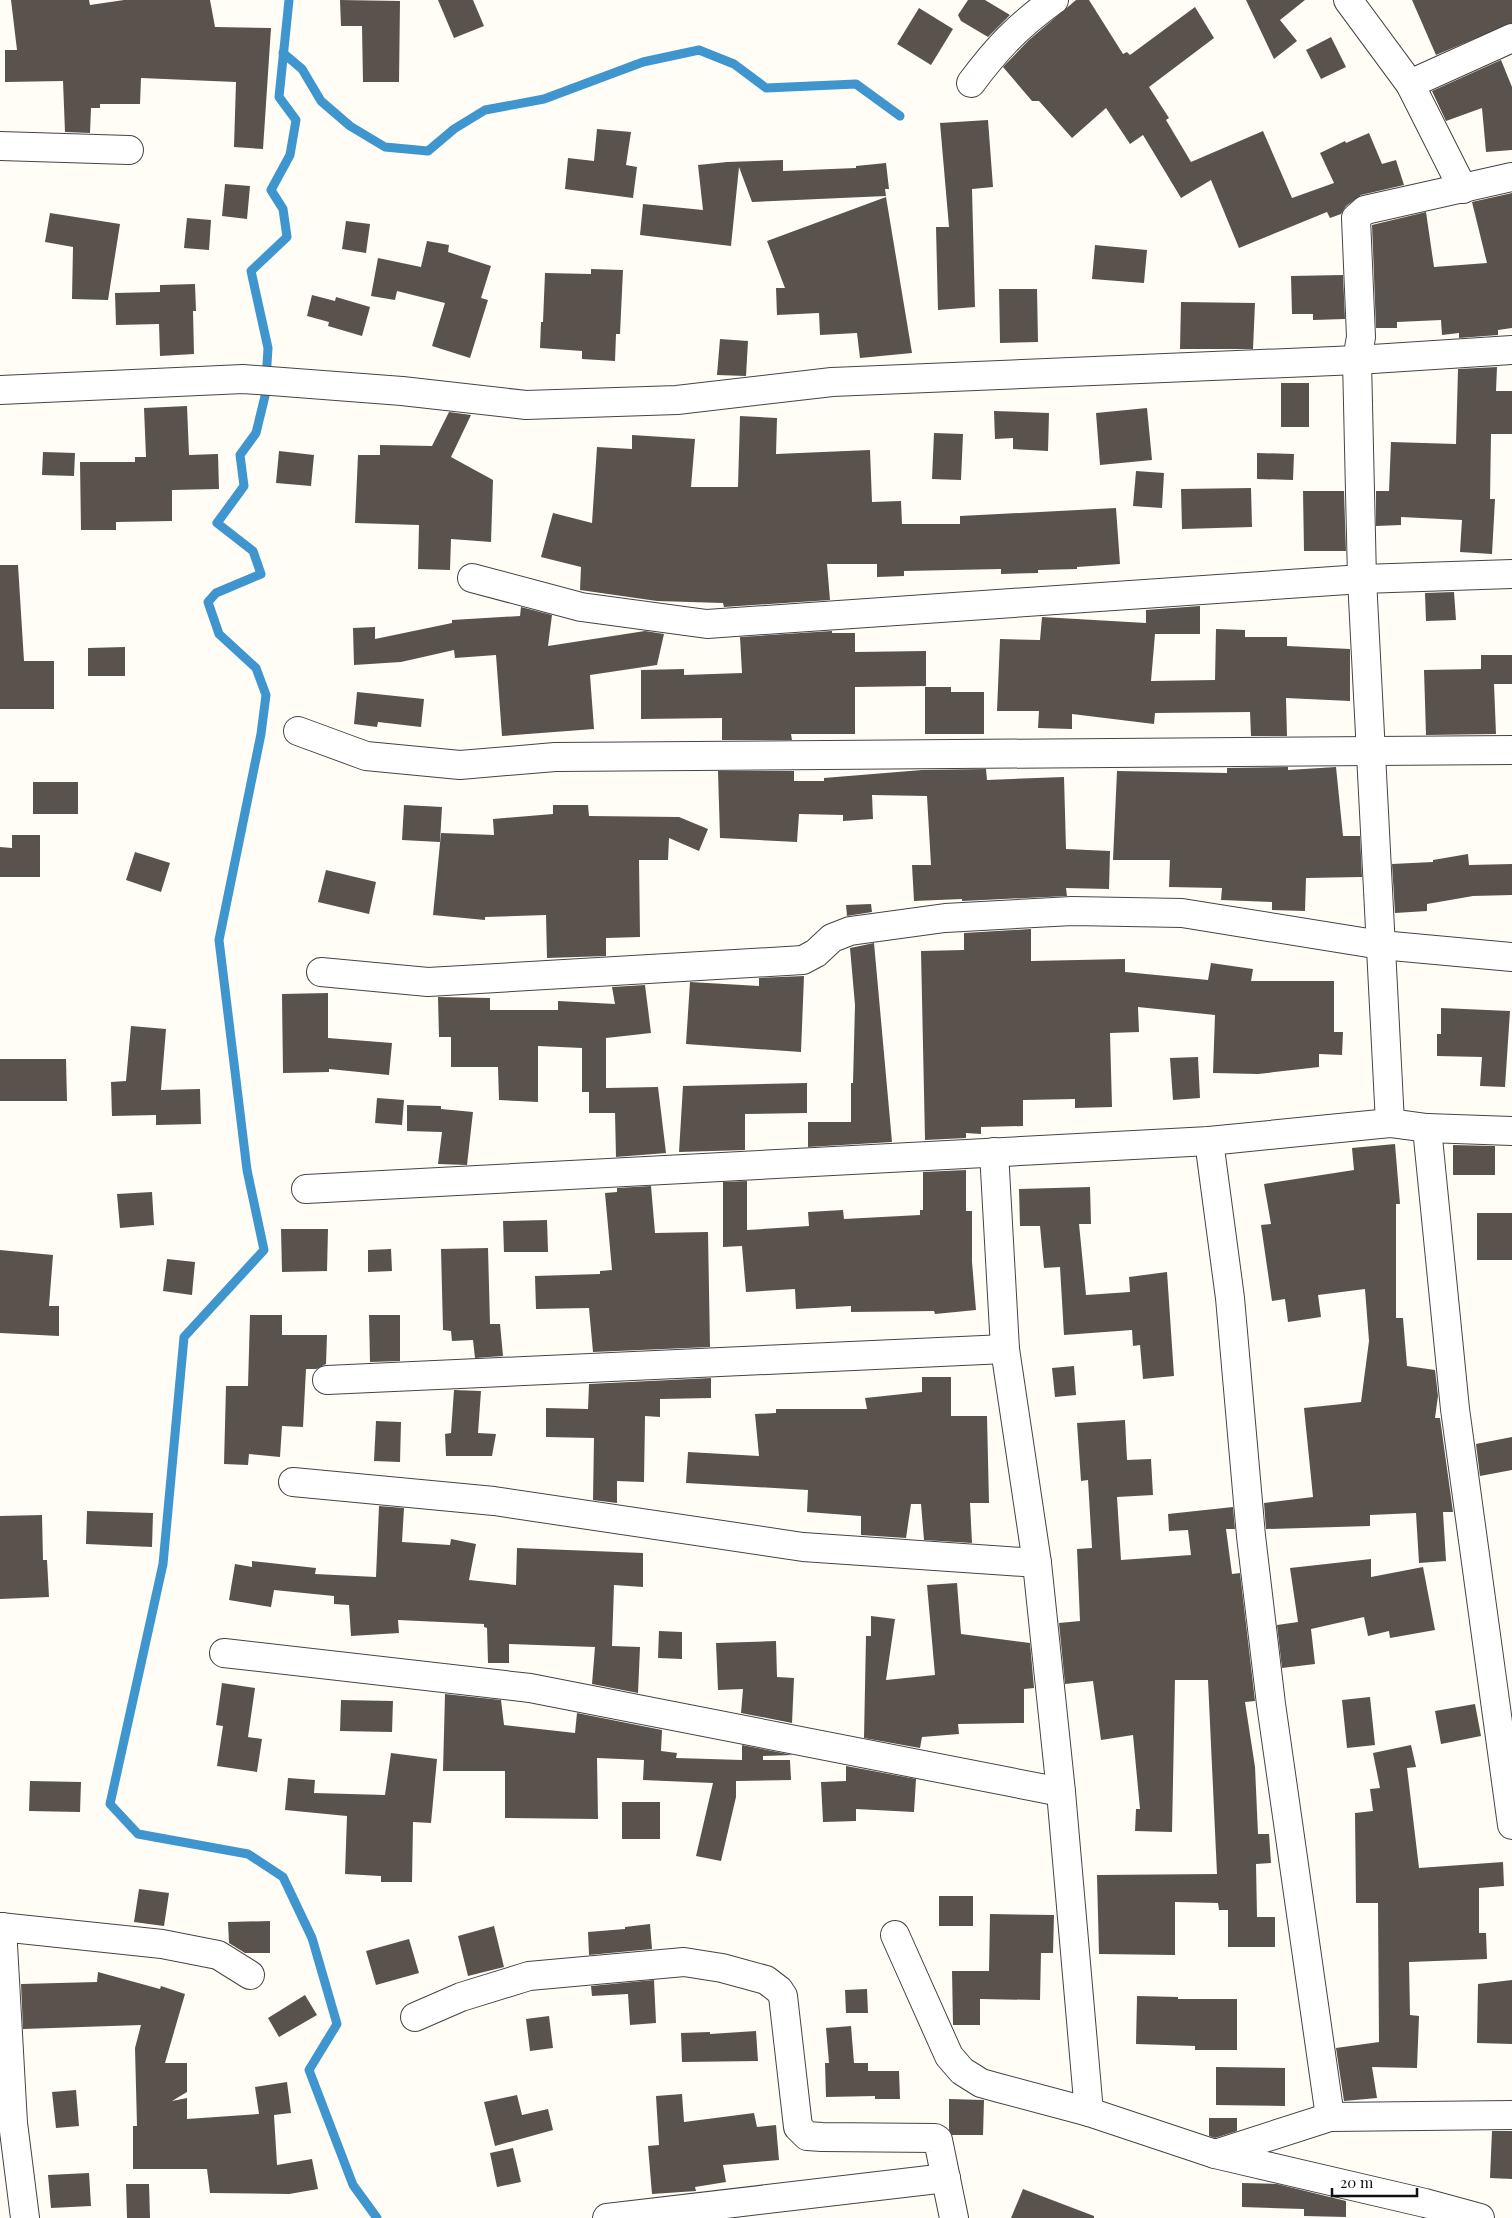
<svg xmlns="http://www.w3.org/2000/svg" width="1512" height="2218" font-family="'Playfair Display',serif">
<rect width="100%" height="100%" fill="#fffdf5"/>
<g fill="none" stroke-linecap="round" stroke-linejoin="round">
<g stroke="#3f96cf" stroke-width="9">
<path d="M289 0 279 97 296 120 290 155 271 190 283 209 287 237 251 271 268 348 265 396 256 433 240 455 244 486 217 523 253 551 261 574 216 593 208 602 219 634 256 668 266 695 261 734 219 940 247 1170 264 1250 184 1337 163 1564 110 1804 138 1834 248 1854 283 1877 312 1938 337 2024 309 2070 353 2185 377 2218"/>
<path d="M283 53 302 69 321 101 350 126 385 147 428 151 454 129 485 110 544 99 643 62 699 50 734 64 766 88 856 84 900 116"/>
</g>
</g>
<g fill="#5a524d">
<path d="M11 0H89L90 5 124 0H210L215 27 271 28 263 149 234 147 236 82 141 78 140 104H100V108H91L90 133 65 132 63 81 5 82V50H17Z"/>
<path d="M340 0 400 1 399 82H363L362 26H341Z"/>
<path d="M438 0H473L484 26 454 38Z"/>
<path d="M968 0H985L1010 15 988 37 961 21 958 15Z"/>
<path d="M1076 0H1089L1123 54 1127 52 1130 55 1195 7 1214 38 1149 87 1169 118 1166 120 1191 162 1263 131 1292 198 1334 183 1320 153 1345 141 1346 143 1369 133 1382 164 1396 160 1404 185 1361 195 1346 206 1341 214 1330 218 1327 212 1239 248 1211 180 1181 198 1143 135 1130 144 1106 108 1072 138 1039 101H1032L1003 67 1029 40Z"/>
<path d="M1246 0H1305L1280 20 1297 41 1274 59Z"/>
<path d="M1412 0H1512V23L1436 55Z"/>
<path d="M919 8 953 29 931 65 897 44Z"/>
<path d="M1331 37 1346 67 1321 79 1306 50Z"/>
<path d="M1501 60 1512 87V150L1486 152 1482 108 1446 121 1432 91Z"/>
<path d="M988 120 993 187 972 189 975 307 938 310 936 227H949L940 123Z"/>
<path d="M597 129 631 132 626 165 637 167 633 198 565 189 568 158 594 161Z"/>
<path d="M783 160V171L856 168V166L886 163 889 189H885L886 196 752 202 739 167 731 246 640 235 643 204 703 210 698 165 727 162Z"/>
<path d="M225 184 250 186 247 219 222 216Z"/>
<path d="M1512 193V328L1498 330V335L1459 338V333L1442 335 1441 320 1397 322V328H1376L1372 225 1426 212 1434 267 1487 263 1472 202Z"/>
<path d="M886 197 912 353 860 358 857 333 820 335 819 313 777 315 776 288H785L767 241Z"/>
<path d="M50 213 120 224 108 300 72 299 73 247 45 242Z"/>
<path d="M187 218 211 220 209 250 184 248Z"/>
<path d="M346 221 370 224 366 253 342 249Z"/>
<path d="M427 241 449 245 448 252 491 266 481 298 488 300 470 358 432 346 445 303 397 291 395 300 371 296 378 258 421 267Z"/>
<path d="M1095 245 1147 250 1144 283 1092 279Z"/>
<path d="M591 269 623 270 620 334H616L615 361 582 359V351L540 348 541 322H543L545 273 591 274Z"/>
<path d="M1343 275 1345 319 1313 320V314H1292L1291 276Z"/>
<path d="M195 284 196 311H193L194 354 160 356 159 324 116 325 115 293 160 292V285Z"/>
<path d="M999 289H1037L1038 342 1000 343Z"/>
<path d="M312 295 335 301 336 297 370 307 362 336 328 326 329 322 307 316Z"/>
<path d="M1181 302 1255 303 1253 349H1180Z"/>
<path d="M720 339 748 341 746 376 717 375Z"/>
<path d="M1497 367 1496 391H1512V434H1491L1490 499H1495L1492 554 1460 552 1462 520 1401 517V525L1376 526V491H1389L1391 442 1456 444 1458 369Z"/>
<rect x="1281" y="383" width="28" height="44"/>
<path d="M187 406 189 455 218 454 219 489 172 490V521L116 522V530H81L80 462H135V457H146L144 408Z"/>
<path d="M1147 408 1152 460 1100 465 1096 413Z"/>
<path d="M994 411 1049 413 1048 451 1013 449V438L995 439Z"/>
<path d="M449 412 471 415 451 457 493 480 491 542 451 539 450 570 418 569 419 525 355 523 358 455H380V445L432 446Z"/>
<path d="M740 416 777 418 776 454 870 450 872 502 901 501 902 524H960V516L1116 508 1120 564 1077 567V569L1038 570V573L1001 574V569L904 571V576L877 577V564H827L830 600 724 607 723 603 657 601 580 590 581 567 541 557 553 513 592 523 597 447 632 449V435L695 439 691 487H738Z"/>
<path d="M934 433 963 434 961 480 932 479Z"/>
<path d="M279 451 314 455 311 486 276 483Z"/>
<path d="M43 452 75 453 74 476 42 475Z"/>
<path d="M1257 453 1294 454 1293 480 1257 479Z"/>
<path d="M1136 471 1164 473 1162 508 1133 506Z"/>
<path d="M1251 488 1252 527 1182 529 1181 489Z"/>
<path d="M1303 491H1344L1346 551H1304Z"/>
<path d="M0 565H18L24 661H54V709H0Z"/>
<path d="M1454 592 1456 620 1426 621 1425 593Z"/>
<path d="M1200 606V634H1155L1151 681 1215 680 1216 629 1245 630V637H1287V646L1350 649V701L1286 698 1287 736H1251L1250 712 1155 713 1154 724 1072 714V729L1038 728 1039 711H997L1000 639 1040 640 1042 617 1146 623V610Z"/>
<path d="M521 607 552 615 548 646 645 631 664 634 657 665 590 675 594 729 502 736 496 655 455 658 454 650 401 662 354 665 353 628 375 627V639L452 623V620L520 616Z"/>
<path d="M832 631V633H855V652L926 651V686L855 687V734H791L792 740H722V718L641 719V670L684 669V675L742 673 740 637Z"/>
<path d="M125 647V676H88V648Z"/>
<path d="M1481 655H1512V684H1494L1496 734 1426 735 1424 670 1481 669Z"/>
<path d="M925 687H951V692H984V734H925Z"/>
<path d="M357 692 424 699 421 727 378 722 377 727 354 724Z"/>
<path d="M1288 767V770L1336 767 1343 836H1360L1362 877 1306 878 1305 911 1272 910V902L1221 900 1222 888 1169 887 1170 860H1113L1117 771 1227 773V768Z"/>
<path d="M986 769 987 780 1064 777 1066 849 1110 851 1109 889 1066 888 1067 896 962 901V899L914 901 912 865H931L927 796 872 795 873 819 843 821V815L799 814 797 842 720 838 718 771H794V781H824V778L922 770Z"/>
<rect x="33" y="782" width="45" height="32"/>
<path d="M404 805 442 807 440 842 402 840Z"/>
<path d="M553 805H588L589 816 679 817 708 829 699 851 669 838 668 860H639L640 937 606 938V956L547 958 546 915 485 917V920L433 915 441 833 494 835 493 819 553 814Z"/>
<path d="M12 835H40V877H0V847L12 848Z"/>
<path d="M135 852 170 863 161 892 126 880Z"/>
<path d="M1468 854 1469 865 1512 864V895L1473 896 1427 904V911L1395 913 1392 864 1433 862V860Z"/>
<path d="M326 870 376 882 369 914 318 902Z"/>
<path d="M871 904 872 912 847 916 846 905Z"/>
<path d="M1031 929V961L1125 959V972L1208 980 1211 963 1253 969 1251 981H1334V1032H1343L1342 1055 1319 1054V1067L1258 1074 1213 1073 1215 1015 1138 1007 1139 1032 1110 1033 1112 1107 1075 1108V1099L1023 1100V1126L981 1127V1134L966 1133V1138L925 1140 921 951 964 950V933Z"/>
<path d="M874 943 892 1142 808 1147V1122H851V1083H853L855 1005 850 948Z"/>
<path d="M804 976 801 1052 686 1044 690 982 759 986V978Z"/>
<path d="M645 985 651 1033 606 1038V1088L658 1087 666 1153 616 1157 615 1113H589V1092H582V1048L538 1046V1102L499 1100 498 1067H451V1037H439L438 997 490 998V1010H558V1001L615 1004 612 987Z"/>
<path d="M328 993V1038L392 1043 389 1075 329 1069V1072L283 1073 282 994Z"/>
<path d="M1441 1008 1510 1011 1505 1087 1480 1086 1482 1057 1437 1056V1034H1441Z"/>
<path d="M131 1026 166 1029 161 1090 200 1089 201 1124 156 1125V1115L112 1116 111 1082 126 1081Z"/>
<path d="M1198 1057 1200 1098 1173 1100 1170 1058Z"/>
<path d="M0 1059H66L67 1101H0Z"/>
<path d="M807 1083V1113L745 1114V1150L679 1152 683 1086Z"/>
<path d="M377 1098 404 1100 402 1125 375 1123Z"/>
<path d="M407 1105 441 1106V1109L473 1112 467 1165 438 1164 442 1132 407 1131Z"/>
<path d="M1395 1144 1400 1204H1396V1318H1403L1407 1366 1435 1370 1438 1396 1435 1418H1440L1453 1512H1443L1446 1561 1419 1563 1416 1513 1370 1515V1526L1266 1529 1264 1503 1313 1497 1304 1408 1361 1402 1369 1341 1365 1289 1318 1295 1321 1317 1288 1322 1285 1299 1272 1301 1261 1225 1271 1224 1264 1184 1354 1170 1352 1148Z"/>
<path d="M1453 1145 1495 1146V1175H1453Z"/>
<path d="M966 1170V1211H972V1262L976 1310 935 1314 934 1311 851 1312V1306L796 1309 795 1289 746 1292 742 1246 723 1247V1182L747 1181V1230L809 1226 808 1212 843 1210 844 1219 920 1215V1210H923V1172Z"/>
<path d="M651 1186 655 1233 708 1232 710 1347 593 1352 589 1308 536 1309 535 1276 600 1274V1271L612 1270 605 1193 617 1192V1188Z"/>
<path d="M1090 1187 1091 1224H1079L1086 1295 1130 1292 1129 1277 1167 1272 1174 1376 1143 1379 1140 1345 1133 1346 1132 1330 1064 1335 1060 1267 1044 1268 1040 1226H1020L1019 1189Z"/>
<path d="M152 1192 154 1225 120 1228 117 1194Z"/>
<rect x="1477" y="1213" width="35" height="47"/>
<path d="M547 1220 548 1252H504L503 1221Z"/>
<path d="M281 1229H328L327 1271 282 1272Z"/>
<path d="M488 1248 490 1324H500L503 1356 475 1358 473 1340 452 1341 451 1331 443 1330 441 1249Z"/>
<path d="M391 1249 392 1271 368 1272V1250Z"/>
<path d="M0 1250 53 1255 49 1306H59V1336L0 1333Z"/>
<path d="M167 1259 195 1262 192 1295 163 1291Z"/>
<path d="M250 1315H282V1335H327L326 1364 316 1369H306L303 1427 282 1426 280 1457 249 1454 248 1465 224 1464 226 1386H248Z"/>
<path d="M369 1315H400V1361L370 1362Z"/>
<path d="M1074 1366 1076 1395 1055 1397 1052 1368Z"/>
<path d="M922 1377H951V1416H987L989 1503H970L972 1543 924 1540 921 1504H911L906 1538 861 1535V1516L807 1512 808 1490 686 1483 688 1452 759 1456 755 1414 776 1413V1409H867L865 1398 922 1392Z"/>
<path d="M711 1378V1398L660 1399V1417L645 1416 644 1482 617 1481V1503L593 1500 594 1438 546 1437V1408L588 1409 589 1384Z"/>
<path d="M454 1390 481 1391 478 1433 496 1434 492 1456H446L445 1434 451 1433Z"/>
<path d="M1125 1420 1127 1460 1151 1459 1153 1495 1117 1497 1121 1560 1191 1555 1188 1530 1169 1531 1168 1514 1233 1507 1235 1529H1226L1232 1574 1240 1573 1255 1701 1245 1702 1255 1767 1258 1834H1269L1271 1863 1256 1864 1257 1917H1275V1947H1228V1910H1219L1218 1903 1175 1902V1955L1099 1954 1097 1875 1217 1874 1208 1680H1175L1172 1832 1135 1831 1136 1809H1140L1133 1735 1101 1740 1093 1681 1065 1684 1059 1623 1080 1621 1077 1549 1092 1548 1088 1480 1081 1481 1077 1423Z"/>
<path d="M376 1421 401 1422 400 1462 374 1461Z"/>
<path d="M1512 1437V1470L1480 1476 1476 1444Z"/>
<path d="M379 1506 404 1508 402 1542 450 1545 451 1539 476 1544 469 1580 516 1585 517 1548 643 1553V1587L614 1585 612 1646 640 1647 638 1693 592 1684 595 1647 509 1644V1663H488L487 1628 484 1627V1624L398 1620 399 1633 351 1636 349 1605 334 1604V1596L274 1590 271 1607 229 1600 235 1564 252 1567V1561L316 1568 315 1574 376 1577Z"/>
<path d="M87 1511 153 1513 152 1547 86 1544Z"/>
<path d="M42 1515 43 1560H47L49 1597 0 1599V1516Z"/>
<path d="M1371 1559V1577L1423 1567 1435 1630 1390 1638 1389 1631 1368 1636 1364 1617 1311 1629 1315 1664 1282 1668 1277 1625 1298 1622 1290 1568Z"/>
<path d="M957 1583 961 1634 1030 1643 1034 1688 1024 1689V1723L958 1724 959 1734 922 1737 920 1748 864 1738 866 1636H871V1616L895 1619 886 1680 935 1675 927 1585Z"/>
<path d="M659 1631 682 1632V1659L658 1658Z"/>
<path d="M776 1641 777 1677 794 1678 792 1723 741 1713 743 1689 718 1690 716 1643Z"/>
<path d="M222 1683 255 1688 248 1737 262 1739 257 1772 217 1766 223 1726 216 1725Z"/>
<path d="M445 1694 501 1700 504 1725 575 1733 577 1713 662 1730 661 1751 677 1753 676 1758 742 1760V1745L793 1755 763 1756V1760H790L791 1780 736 1781V1797L721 1861 696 1856 713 1783 643 1780 644 1760 597 1758 598 1819 505 1818V1771H443Z"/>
<path d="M1370 1697 1375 1745 1347 1748 1342 1700Z"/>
<path d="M341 1700 393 1701 392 1732 340 1731Z"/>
<path d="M1475 1704 1481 1736 1441 1744 1435 1711Z"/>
<path d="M1411 1745 1416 1767 1407 1768 1419 1868 1503 1862 1504 1886 1479 1888V1933H1486L1487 1959 1409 1962 1410 2015 1419 2016 1417 2068 1372 2067 1377 2098 1344 2101 1336 2048 1379 2042 1378 1903H1356L1355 1813 1373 1811 1370 1789 1380 1788 1373 1753Z"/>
<path d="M391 1753 437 1759 431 1823 413 1822 412 1882H381V1876L345 1874 347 1816 285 1810 288 1778 315 1780 314 1793 385 1795Z"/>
<path d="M846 1766 916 1779 914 1812 856 1809V1821L823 1822 821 1782 846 1781Z"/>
<path d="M30 1781 81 1782 80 1812 29 1811Z"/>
<rect x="622" y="1802" width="38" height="37"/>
<path d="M139 1889 169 1893 164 1926 134 1922Z"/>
<rect x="939" y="1896" width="34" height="30"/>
<path d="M990 1914 1054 1915 1053 1953H1041L1040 2000 980 1999V2025H953L952 1971H989Z"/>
<path d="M270 1921V1953H245L229 1943 228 1922Z"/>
<path d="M650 1924 652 1949 589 1955 588 1932 625 1929V1927Z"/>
<path d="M494 1926 504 1967 468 1976 458 1936Z"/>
<path d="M409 1939 419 1973 376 1985 366 1951Z"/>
<path d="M98 1972 160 1989 161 1986 185 1994 165 2063H187V2092L172 2101 187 2098V2119L259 2114 255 2087 287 2082 291 2113 274 2115 277 2165 312 2159 318 2189 289 2194 210 2193 207 2169H133V2126H137L135 2048 141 2025 23 2029 21 1984 97 1982Z"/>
<path d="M654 1980 656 2023 630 2025 628 1994 592 1996 591 1986Z"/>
<path d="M1512 1980V2044L1477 2043 1478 1984Z"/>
<path d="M867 1989 868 2013H846L845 1990Z"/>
<path d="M305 1995 317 2015 279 2037 268 2018Z"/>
<path d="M1137 1996 1178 1997V1999H1237V2050H1195V2046L1136 2044Z"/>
<path d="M549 2016 553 2048 530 2051 526 2019Z"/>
<path d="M851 2026 854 2063H868V2071H899L900 2099H875V2096L826 2097 825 2063H829L826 2028Z"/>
<path d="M756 2031 758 2061 682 2062 681 2033 710 2032V2034Z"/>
<path d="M1216 2067 1285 2068V2106L1216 2105Z"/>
<path d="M76 2090 79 2126 56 2128 52 2092Z"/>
<path d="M682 2094 684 2122 754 2113 757 2127 776 2125 779 2160 723 2165 726 2182 695 2187 696 2191 652 2194 648 2146 659 2145 656 2096Z"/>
<path d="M517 2095 522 2115 548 2109 553 2130 495 2146 484 2102Z"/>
<path d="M949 2099 984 2100 983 2135H952L949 2130Z"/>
<path d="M1209 2118H1237V2131L1215 2138 1209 2136Z"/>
<path d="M1492 2131H1512V2179L1490 2178Z"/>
<path d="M513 2148 521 2182 497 2187 490 2153Z"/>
<path d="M89 2173 91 2206 51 2208 48 2175Z"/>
<path d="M1242 2183 1277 2184 1346 2201V2217L1304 2216V2209L1242 2207Z"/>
<path d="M126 2184H149L150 2218H127Z"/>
<path d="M1023 2189 1094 2216V2218H1011Z"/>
</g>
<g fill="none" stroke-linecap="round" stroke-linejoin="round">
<g stroke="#444" stroke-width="30">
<g id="minor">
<path d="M1348 0 1410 84 1512 38"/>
<path d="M971 83C998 47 1017 27 1054 0"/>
<path d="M1410 84 1463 189"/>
<path d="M0 146 129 150"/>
<path d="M0 390 243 379 402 391 526 405 677 400 832 382 1357 360 1512 350"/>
<path d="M472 578 581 607 707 624 1362 579 1512 574"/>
<path d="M298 731 366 756 460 765 555 757 1512 750"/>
<path d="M321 972 428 982 803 960 816 953 832 938 850 931 945 918 1072 911 1182 913 1381 945 1512 957"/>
<path d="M1390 1123 1362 579 1357 360 1361 337 1356 218 1365 210 1512 177"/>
<path d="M1427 1128 1455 1409 1512 1825"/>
<path d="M1209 1141 1230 1298 1251 1536 1271 1704 1330 2117"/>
<path d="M994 1152 1005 1349 1037 1563 1061 1792 1089 2112"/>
<path d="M306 1189 1209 1141 1390 1123 1427 1128 1512 1131"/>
<path d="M327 1380 1005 1349"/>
<path d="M293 1482 494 1501 803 1547 1037 1563"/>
<path d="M224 1653 530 1688 1061 1792"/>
<path d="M0 1927 162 1944 218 1955 250 1975"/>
<path d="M2 1927 13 2123 25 2218"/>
<path d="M895 1935 949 2056 962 2071 981 2083 999 2088 1089 2112 1215 2154 1425 2203 1480 2218"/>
<path d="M415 2017 461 1997 529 1976 684 1962 722 1968 766 1980 779 1990 783 1996 798 2127 807 2136 822 2137 935 2138 938 2140 954 2218"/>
<path d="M1215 2154 1330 2117 1512 2115"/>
<path d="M607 2218 946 2178"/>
</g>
</g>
<use href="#minor" stroke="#fff" stroke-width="28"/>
</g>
<path d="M1332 2188v8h85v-8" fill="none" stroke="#111111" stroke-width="2.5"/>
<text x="1340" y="2188" font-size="15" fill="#111111" stroke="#ffffff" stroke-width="4" paint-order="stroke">20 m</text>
</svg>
